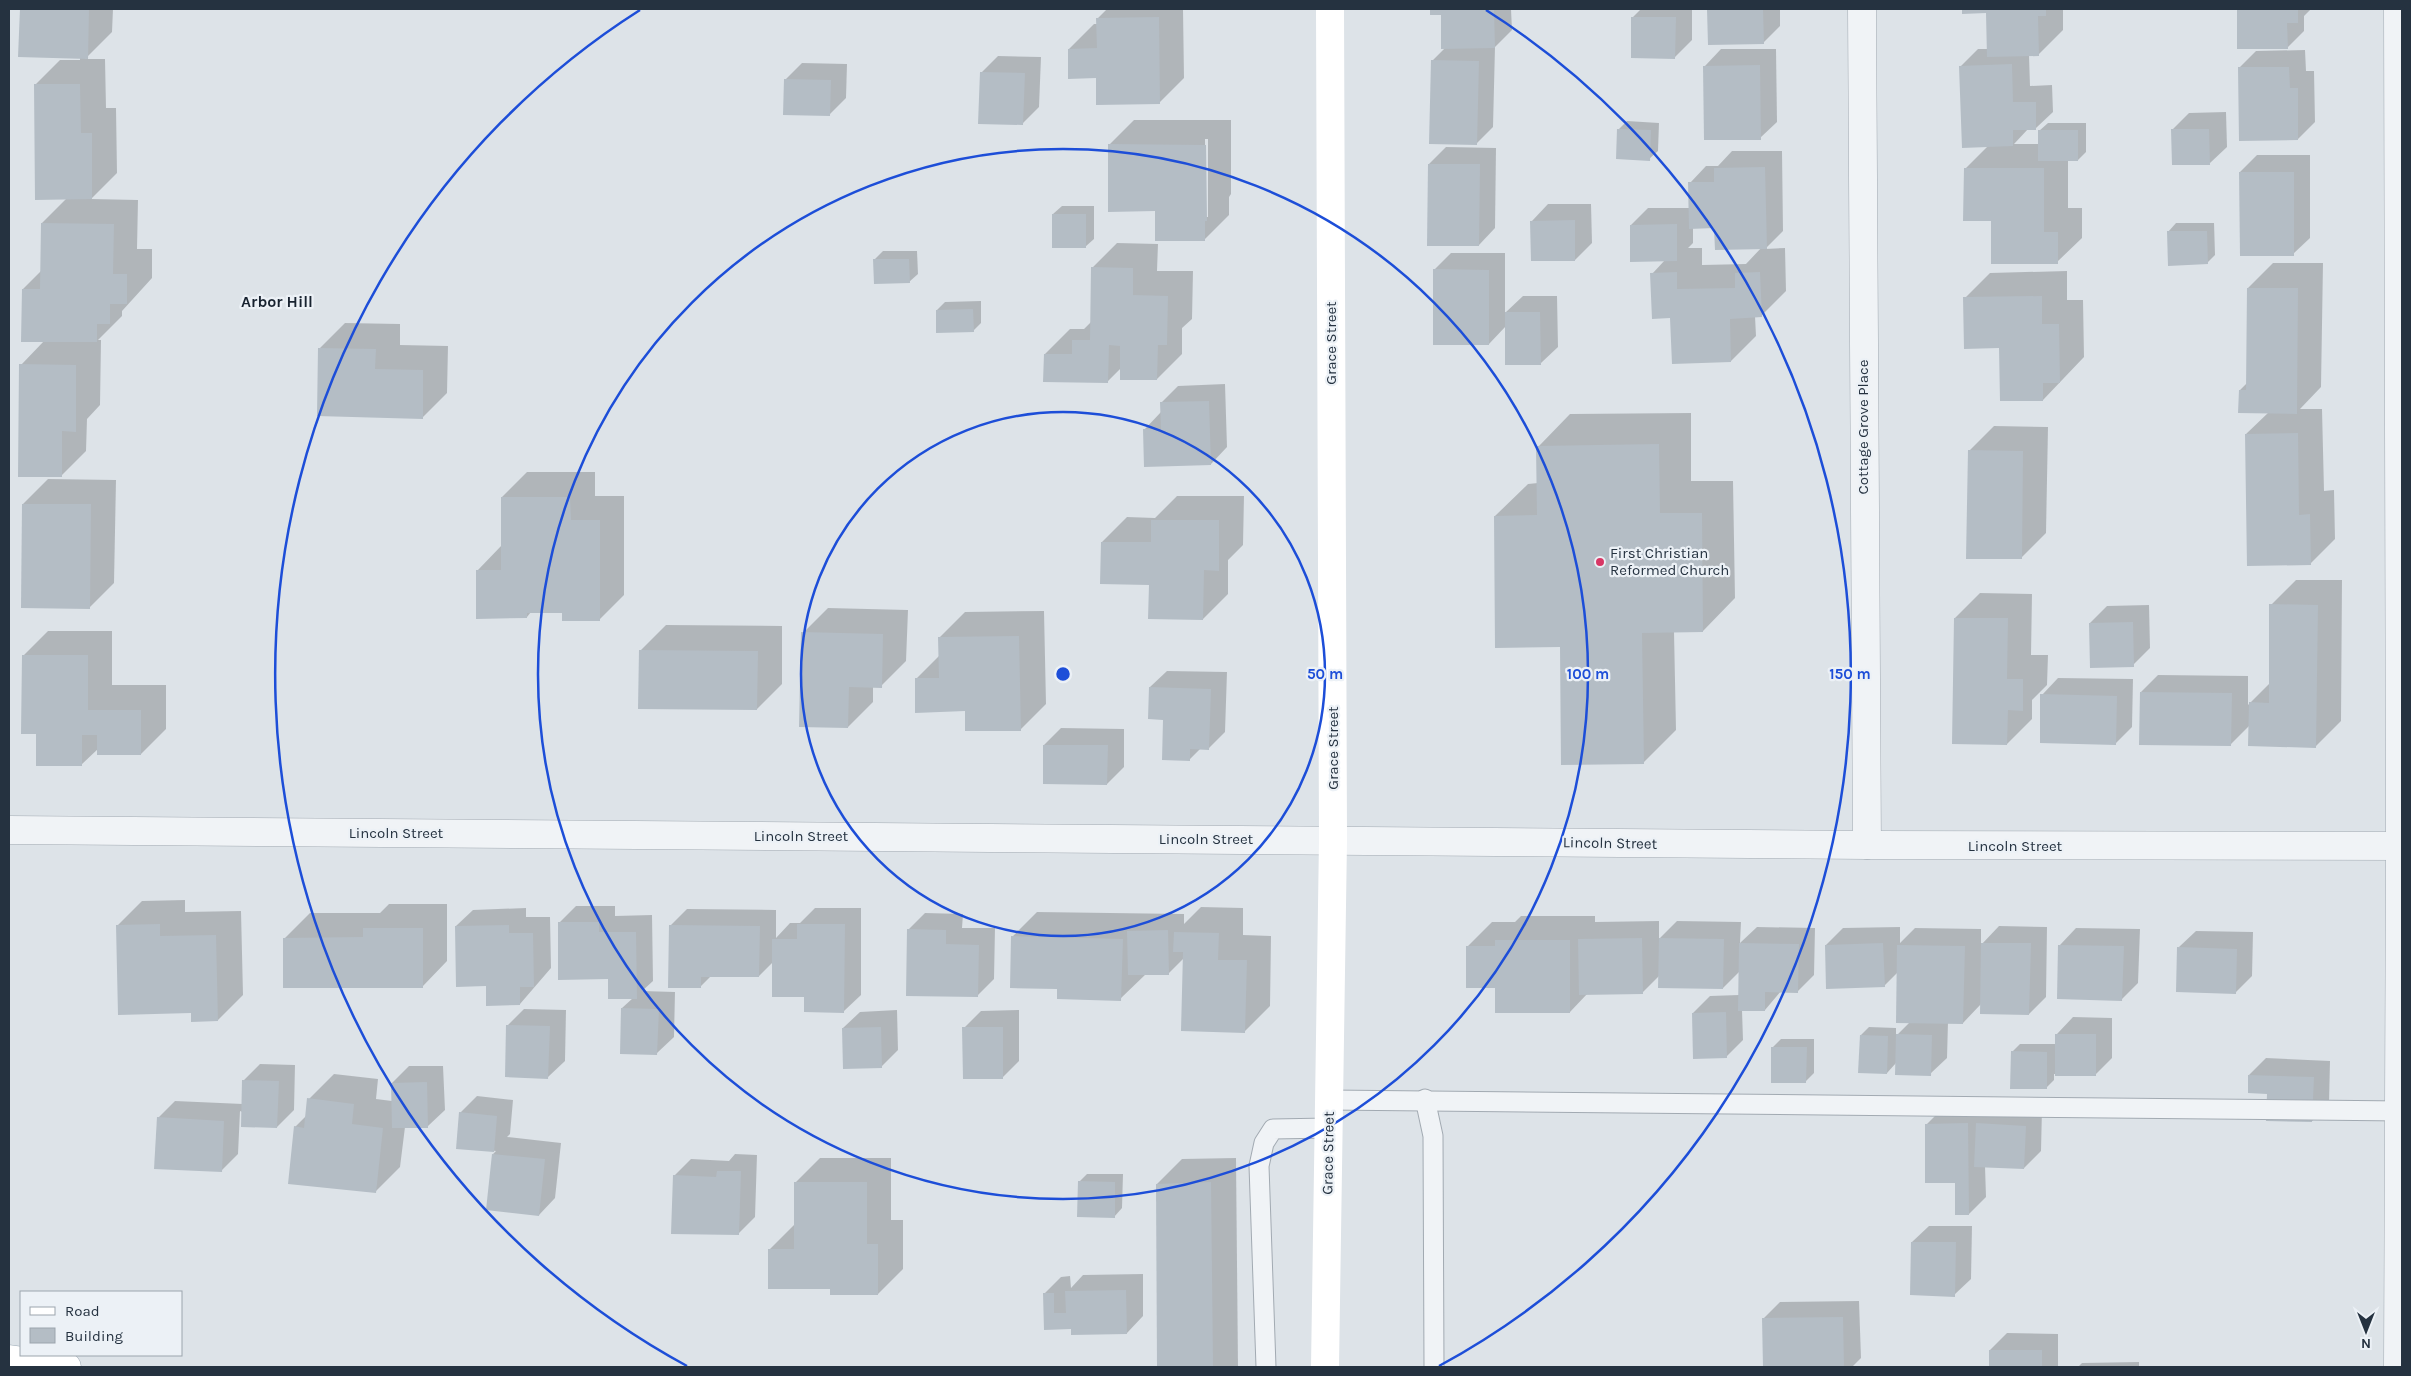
<svg xmlns="http://www.w3.org/2000/svg" width="2411" height="1376" font-family="Karla,sans-serif">
<rect width="100%" height="100%" fill="#dde3e8"/>
<g fill="#0003" fill-rule="evenodd">
<path d="M21 9H113L112 32 85 59H105L106 108H116L117 173 91 199 138 200 137 249H152V278L122 311V316L98 340H101L100 405 87 419 86 451 61 476 21 365 44 341 23 289 42 270V223L67 198 35 85 60 60H80V57L20 56Z"/>
<path d="M1107 9H1183L1184 78 1159 103 1097 77 1069 49 1094 24H1098V18Z"/>
<path d="M1431 9H1511L1512 30 1495 47 1493 127 1476 144 1432 61 1445 48 1442 14H1431Z"/>
<path d="M1641 9H1692V40L1675 57 1632 18Z"/>
<path d="M1708 9H1780V26L1763 43H1709Z"/>
<path d="M1964 9H2063V30L2038 55H2029L2030 86 2052 85 2053 112 2036 128H2029L2014 144H2039V131L2048 123H2086V152L2078 160H2068V208H2082V238L2057 262 1992 219 1965 169 1988 146 1961 66 1978 49H1988L1987 12H1964Z"/>
<path d="M2238 9H2311L2304 16V31L2287 48H2239Z"/>
<path d="M1721 49H1776L1777 122 1760 138 1705 66Z"/>
<path d="M2305 50 2306 71H2314L2315 122 2298 139 2239 68 2256 51Z"/>
<path d="M998 56 1041 57 1039 107 1022 124 981 73Z"/>
<path d="M802 63 847 64 846 98 829 115 785 80Z"/>
<path d="M2226 112 2227 147 2210 163 2172 130 2189 113Z"/>
<path d="M1134 120H1231V194L1229 197V215L1204 240 1156 210 1109 145ZM1205 139H1208V217H1206Z"/>
<path d="M1627 121 1659 123 1658 151 1649 159 1619 129Z"/>
<path d="M1446 147 1496 148 1495 228 1479 245 1429 164Z"/>
<path d="M1732 151H1782L1783 231 1765 249 1785 248 1786 291 1761 316H1755L1756 336 1731 361 1672 317 1652 274 1665 260 1631 225 1648 208H1690V183L1706 166H1718ZM1693 227H1715L1762 247 1746 264 1702 265V248H1688L1693 243Z"/>
<path d="M2257 155H2310V238L2293 254 2240 172Z"/>
<path d="M1548 204H1591L1592 243 1575 260 1532 221Z"/>
<path d="M1062 206H1094V239L1085 247 1053 214Z"/>
<path d="M2176 223H2214L2215 255 2207 263 2168 232Z"/>
<path d="M1117 243 1158 244 1157 271H1193L1192 319 1182 328V354L1157 379 1121 368 1107 382 1045 354 1070 329H1084L1091 322 1092 268Z"/>
<path d="M883 251H917L918 274 909 282 874 260Z"/>
<path d="M1451 253H1505V313L1523 296H1557L1558 347 1541 363 1506 326 1489 344 1434 270Z"/>
<path d="M2273 263H2323L2321 387 2300 409H2322L2324 491 2334 490 2335 539 2310 564 2246 434 2269 412 2240 390 2247 383 2248 288Z"/>
<path d="M2067 271V300H2083L2084 357 2043 400 1965 298 1990 273Z"/>
<path d="M981 301V323L973 331 937 310 945 302Z"/>
<path d="M345 323 400 324V345L448 346 447 393 422 418 320 348Z"/>
<path d="M1225 384 1227 447 1211 464 1144 430 1161 412V403L1178 386Z"/>
<path d="M1691 413V481H1733L1735 598 1703 631H1674L1676 730 1643 763 1561 645 1495 516 1528 484 1538 483V447L1570 414Z"/>
<path d="M1994 426 2048 427 2046 533 2021 558 1969 451Z"/>
<path d="M527 472H595V496H624V595L599 620 564 612H531L527 617 477 571 502 545V497Z"/>
<path d="M48 479 116 480 114 583 89 608 23 504Z"/>
<path d="M1177 496H1244L1243 545 1228 560V594L1203 619 1150 584 1102 542 1127 517 1155 518Z"/>
<path d="M2296 580H2342L2341 721 2316 746 2250 725 2230 745 2141 692 2158 675 2248 676V705L2270 683 2271 605Z"/>
<path d="M1980 593 2032 594 2031 655H2048L2047 685 2032 700V719L2007 744 1955 618Z"/>
<path d="M2149 605 2150 648 2133 665 2090 623 2107 606Z"/>
<path d="M828 608 908 610 906 661 881 686H873V702L848 727 803 633Z"/>
<path d="M1044 611 1046 704 1021 729 966 710 916 679 940 655V637L965 612Z"/>
<path d="M666 625 782 626V684L757 709 641 650Z"/>
<path d="M48 631H112V685H166V729L141 754 99 748 81 765 38 732 23 656Z"/>
<path d="M1167 671 1227 672 1225 732 1208 749 1201 748 1189 760 1164 718 1150 687Z"/>
<path d="M2058 678 2133 679 2132 727 2116 743 2042 695Z"/>
<path d="M1061 728 1124 729V767L1107 784 1044 745Z"/>
<path d="M185 900V912L241 911 243 995 218 1020 192 1012 117 926 142 901Z"/>
<path d="M389 904H447V961L423 986 285 938 310 913H380Z"/>
<path d="M576 906H615V916L652 915 653 981 642 991 675 992 674 1037 657 1053 622 1008 633 998 609 978 559 923Z"/>
<path d="M1201 907 1243 908V935L1271 936 1270 1006 1245 1031 1184 958 1168 974H1146L1120 999 1058 988 1012 937 1037 912 1184 914V924Z"/>
<path d="M526 908V917H550L551 968 520 1004 487 985 456 926 473 910Z"/>
<path d="M815 908H861V995L844 1011 806 996 774 961 759 976 712 975 700 987 670 926 687 909 776 910V938L790 923H800Z"/>
<path d="M925 913 963 914 962 928H995L994 979 977 996 908 930Z"/>
<path d="M1521 916H1595V922L1659 921V939L1677 921 1741 922 1740 943 1757 927 1815 928 1814 975 1797 992 1781 991 1765 1010H1742L1743 1040 1726 1057 1693 1013 1710 996 1739 995 1740 971 1723 988 1659 976 1643 992 1588 993 1570 1012 1496 987 1467 947 1492 922H1515Z"/>
<path d="M1999 926 2047 927 2046 997 2029 1014 1981 1004 1963 1023 1948 1022 1947 1058 1930 1074 1896 1063 1887 1073 1861 1035 1869 1027 1896 1028V1036L1910 1022 1898 972 1884 986 1826 945 1843 928 1900 927V943L1915 928 1981 929V945Z"/>
<path d="M2076 928 2140 929 2138 983 2121 1000 2060 945Z"/>
<path d="M2196 931 2253 932 2252 976 2235 993 2179 947Z"/>
<path d="M524 1009 566 1010 565 1061 548 1077 507 1026Z"/>
<path d="M897 1010 898 1050 881 1067 843 1028 860 1012Z"/>
<path d="M1019 1010V1061L1003 1077 964 1028 981 1011Z"/>
<path d="M2073 1017 2112 1018V1058L2095 1075 2054 1074V1080L2046 1088 2012 1052 2020 1044H2057V1034Z"/>
<path d="M1781 1039H1814V1073L1806 1081 1772 1048Z"/>
<path d="M2266 1058 2330 1061 2329 1104 2312 1121 2268 1093 2249 1075Z"/>
<path d="M260 1064 295 1065 294 1110 277 1127 240 1111 238 1154 221 1171 158 1118 175 1101 243 1104V1081Z"/>
<path d="M409 1066H443L445 1110 428 1126 405 1127 400 1167 375 1192 295 1127 307 1115 309 1099 334 1074 378 1079 376 1099 392 1101V1083Z"/>
<path d="M477 1096 513 1100 510 1134 507 1137 561 1143 555 1198 539 1215 493 1154 496 1151 457 1147 460 1113Z"/>
<path d="M1984 1107 1985 1116 1994 1107 2042 1109 2041 1151 2024 1168 1985 1166 1986 1197 1969 1214 1956 1182 1926 1125 1943 1108Z"/>
<path d="M735 1154 757 1155 755 1217 738 1234 674 1176 691 1159 729 1161Z"/>
<path d="M820 1158H891V1220H903V1269L878 1294 831 1288 769 1250 794 1225 795 1183Z"/>
<path d="M1236 1158 1238 1367H1159L1157 1184 1182 1159Z"/>
<path d="M1087 1174H1123L1122 1208 1114 1217 1079 1182Z"/>
<path d="M1929 1226H1972L1971 1279 1954 1295 1912 1242Z"/>
<path d="M1143 1274V1316L1127 1333 1072 1328 1045 1329 1044 1294 1061 1277 1070 1276 1071 1288 1083 1275Z"/>
<path d="M1859 1301 1861 1358 1852 1367H1764L1763 1319 1780 1302Z"/>
<path d="M2007 1333 2058 1334V1367H1990V1350Z"/>
<path d="M2139 1362V1367H2078L2082 1363Z"/>
</g>
<g fill="#b4bdc5">
<path d="M20 9H89L88 59 18 57Z"/>
<path d="M1430 9H1494L1495 48 1441 49V15H1430Z"/>
<path d="M1707 9H1763L1764 44 1708 45Z"/>
<path d="M1962 9H2046V16H2038L2039 56 1987 57 1986 13 1962 14Z"/>
<path d="M2237 9H2298V23H2287L2288 49H2237Z"/>
<path d="M1159 17 1160 104 1096 105V78L1068 79V49L1097 48 1096 18Z"/>
<path d="M1631 17H1676L1675 59 1631 58Z"/>
<path d="M1431 60 1479 61 1477 145 1429 144Z"/>
<path d="M2012 64 2013 102H2036V130H2013V146L1962 148 1959 66Z"/>
<path d="M1760 65 1761 140H1704L1703 66Z"/>
<path d="M2238 67H2289L2290 88H2298V140L2239 141Z"/>
<path d="M980 72 1025 73 1023 125 978 124Z"/>
<path d="M784 79 831 80 830 116 783 115Z"/>
<path d="M34 84H80L81 133H92V199L35 200Z"/>
<path d="M1617 129 1651 130 1650 161 1616 159Z"/>
<path d="M2171 129H2209L2210 165H2172Z"/>
<rect x="2038" y="130" width="40" height="31"/>
<path d="M1108 144 1206 145 1207 221H1205V241H1155V211L1108 212Z"/>
<path d="M1428 164H1480L1479 246H1427Z"/>
<path d="M1765 167 1767 249 1715 250 1714 228 1689 229 1688 182H1714V168Z"/>
<path d="M1964 168H2044V232H2058V264H1991V221H1963Z"/>
<path d="M2239 172H2294V256H2240Z"/>
<rect x="1052" y="214" width="34" height="34"/>
<path d="M1575 220V261H1531L1530 221Z"/>
<path d="M41 223 114 224 113 274H127V304H110V324H97V342H21L22 289H40Z"/>
<path d="M1677 224V261L1630 262V225Z"/>
<path d="M2167 231H2207L2208 264 2168 266Z"/>
<path d="M873 259H909L910 283 874 284Z"/>
<path d="M1091 267 1133 268V295L1168 296 1167 345H1158L1157 380H1120V346L1109 345 1108 383 1043 382 1044 354H1072V340H1090Z"/>
<path d="M1433 269 1489 270V345H1433Z"/>
<path d="M1677 272V289L1735 288V273L1760 272 1762 317 1730 319 1731 362 1672 364 1670 318 1652 319 1650 273Z"/>
<path d="M2247 288H2298L2297 414 2238 413 2239 390H2246Z"/>
<path d="M2042 296V324H2059L2060 383H2043V401H2000L1999 348 1964 349 1963 297Z"/>
<path d="M973 309 974 332 936 333V310Z"/>
<path d="M1505 312H1540L1541 365H1505Z"/>
<path d="M318 348 376 349 375 369 423 370V419L317 416Z"/>
<path d="M19 364 76 365V432L62 431V477H18Z"/>
<path d="M1209 401 1211 465 1144 467 1143 429H1161L1160 402Z"/>
<path d="M2298 433 2299 515 2310 514 2311 565 2247 566 2245 434Z"/>
<path d="M1659 444 1660 513H1702L1703 632 1642 633 1644 764 1561 765 1560 647 1495 648 1494 516 1537 515 1536 446Z"/>
<path d="M1968 450 2023 451 2022 559H1966Z"/>
<path d="M501 497H570L571 520H600V621H562V613H527V618L476 619V570H501Z"/>
<path d="M22 504H91L90 609 21 608Z"/>
<path d="M1151 520H1219V571L1204 570 1203 620 1148 619 1149 585 1100 584 1101 542H1151Z"/>
<path d="M2269 604 2318 605 2316 748 2248 746 2249 702 2269 703Z"/>
<path d="M1954 618H2008L2007 679H2023V711L2008 710 2007 745 1952 744Z"/>
<path d="M2133 622 2134 667 2090 668 2089 623Z"/>
<path d="M801 632 883 634 882 688 849 687 848 728 799 727Z"/>
<path d="M1019 636 1021 731H965V711L915 713V678H939L938 637Z"/>
<path d="M639 650 758 651 757 710 638 709Z"/>
<path d="M22 655H88V710H141V755H97V735H82V766H36V734H21Z"/>
<path d="M1149 687 1211 689 1209 750 1190 749V761L1162 760 1163 720 1148 719Z"/>
<path d="M2140 692 2232 693 2231 746 2139 745Z"/>
<path d="M2040 694 2117 696 2116 745 2040 743Z"/>
<path d="M1043 745H1108L1107 785 1043 784Z"/>
<path d="M558 922H599V932H636L637 999H608V979L558 980Z"/>
<path d="M160 924V936L216 935 218 1021 191 1022V1013L118 1015 116 925Z"/>
<path d="M797 924H845L844 1013 804 1012V997H772V939H797Z"/>
<path d="M509 925V933H533L534 987H520V1005L486 1006V986L456 987 455 926Z"/>
<path d="M669 925 760 926 759 977H701V988H668Z"/>
<path d="M363 928H423V988H283V938L363 937Z"/>
<path d="M907 929 946 930V944L979 945 978 997 906 996Z"/>
<path d="M1168 930 1169 975H1128L1127 931Z"/>
<path d="M1174 932 1219 933 1218 960H1247L1245 1033 1181 1031 1183 952H1173Z"/>
<path d="M1011 936 1123 939 1121 1001 1057 999V989L1010 988Z"/>
<path d="M1642 938 1643 994 1579 995 1578 939Z"/>
<path d="M1659 938 1724 939 1723 989 1658 988Z"/>
<path d="M1495 940H1570V1013H1495V988H1466V946H1495Z"/>
<path d="M1739 943 1799 944 1798 993 1765 992V1011H1738Z"/>
<path d="M1883 943 1885 987 1826 989 1825 945Z"/>
<path d="M1981 943H2031L2029 1015 1980 1014Z"/>
<path d="M1897 945 1965 946 1963 1024 1896 1023Z"/>
<path d="M2058 945 2124 946 2122 1001 2057 999Z"/>
<path d="M2177 947 2237 949 2236 994 2176 992Z"/>
<path d="M621 1008 659 1009 657 1055 620 1054Z"/>
<path d="M1726 1012 1727 1058 1693 1059 1692 1013Z"/>
<path d="M506 1025 550 1026 548 1079 505 1077Z"/>
<path d="M881 1027 882 1068 843 1069 842 1028Z"/>
<path d="M962 1027H1003V1079H963Z"/>
<path d="M1896 1034 1932 1035 1931 1076 1895 1075Z"/>
<rect x="2055" y="1034" width="41" height="42"/>
<path d="M1860 1035 1888 1036 1887 1074 1858 1073Z"/>
<path d="M1771 1047H1807L1806 1083H1771Z"/>
<path d="M2011 1051 2047 1052V1089H2010Z"/>
<path d="M2248 1075 2314 1077 2312 1122 2266 1121 2267 1094 2248 1093Z"/>
<path d="M242 1080 279 1081 277 1128 241 1127Z"/>
<path d="M427 1082 428 1128H392L391 1083Z"/>
<path d="M307 1098 354 1104 352 1124 383 1128 376 1193 288 1184 294 1126 304 1128Z"/>
<path d="M459 1112 497 1116 494 1152 456 1149Z"/>
<path d="M157 1117 224 1121 222 1172 154 1169Z"/>
<path d="M1968 1123 1969 1215H1955V1183H1925V1124Z"/>
<path d="M1976 1123 2026 1126 2024 1169 1974 1167Z"/>
<path d="M492 1154 545 1159 539 1216 486 1210Z"/>
<path d="M717 1171H741L739 1235 671 1234 673 1175 716 1177Z"/>
<path d="M1078 1181 1115 1182V1218L1077 1217Z"/>
<path d="M794 1182H867V1244H878V1295H830V1289H768V1249H794Z"/>
<path d="M1211 1182 1213 1367H1157L1156 1184Z"/>
<path d="M1911 1242H1956L1955 1297 1910 1295Z"/>
<path d="M1126 1290 1127 1334 1071 1335V1329L1044 1330 1043 1293H1054V1313H1066L1065 1291Z"/>
<path d="M1843 1317 1844 1367H1763L1762 1318Z"/>
<rect x="1989" y="1350" width="53" height="17"/>
</g>
<g fill="none" stroke-linecap="round" stroke-linejoin="round">
<g stroke="#a2aab2" stroke-width="21">
<g id="lane">
<path d="M1425 1099 1433 1136 1434 1367"/>
<path d="M1329 1100 2402 1111"/>
<path d="M1266 1367 1259 1166 1264 1143 1273 1129 1328 1128"/>
</g>
</g>
<g stroke="#a2aab2" stroke-width="29">
<g id="street">
<path d="M1862 9 1867 845"/>
<path d="M9 830 1867 845 2402 846"/>
<path d="M2398 1367 2400 846 2398 9"/>
</g>
</g>
<g stroke="#9ba9b5" stroke-width="29">
<path id="primary" d="M9 1359 67 1367"/>
</g>
<use href="#lane" stroke="#f0f3f6" stroke-width="19"/>
<use href="#street" stroke="#f0f3f6" stroke-width="28"/>
<path stroke="#fff" stroke-width="28" d="M1325 1367 1333 840 1330 9"/>
<use href="#primary" stroke="#fff" stroke-width="28"/>
</g>
<g fill="none" stroke="#1d4ed8" stroke-width="2.5">
<circle cx="1063" cy="674" r="262"/>
<circle cx="1063" cy="674" r="525"/>
<path d="M687 1366A787 787 0 0 1 640 10M1486 10A787 787 0 0 1 1439 1366"/>
</g>
<circle fill="#d83765" stroke="#ecf1f6" stroke-width="2" cx="1600" cy="562" r="5"/>
<g text-anchor="middle" dominant-baseline="central" stroke-width="4.5" stroke-linejoin="round" paint-order="stroke">
<g font-size="15" fill="#253240" stroke="#ecf1f6">
<text transform="translate(1331 343) rotate(-90)">Grace Street</text>
<text transform="translate(1863 427) rotate(-90)">Cottage Grove Place</text>
<text transform="translate(1333 748) rotate(-90)">Grace Street</text>
<text x="396" y="833">Lincoln Street</text>
<text x="801" y="836">Lincoln Street</text>
<text x="1206" y="839">Lincoln Street</text>
<text transform="translate(1610 843) rotate(1)">Lincoln Street</text>
<text x="2015" y="846">Lincoln Street</text>
<text transform="translate(1328 1153) rotate(-89)">Grace Street</text>
</g>
<g font-size="15" fill="#253240" stroke="#ecf1f6" text-anchor="start">
<text x="1610" y="553">First Christian<tspan x="1610" dy="17">Reformed Church</tspan></text>
</g>
<g font-size="16" font-weight="bold" fill="#182330" stroke="#ecf1f6">
<text x="277" y="301">Arbor Hill</text>
</g>
</g>
<circle cx="1063" cy="674" r="8" fill="#1d4ed8" stroke="#ecf1f6" stroke-width="2.5"/>
<g font-size="15" text-anchor="middle" font-weight="bold" fill="#1d4ed8" stroke="#ecf1f6" stroke-width="4.5" stroke-linejoin="round" paint-order="stroke">
<text x="1325" y="679">50 m</text>
<text x="1588" y="679">100 m</text>
<text x="1850" y="679">150 m</text>
</g>
<rect width="2411" height="1376" fill="none" stroke="#253240" stroke-width="20"/>
<rect x="20" y="1291" width="162" height="65" fill="#ecf1f6" stroke="#9ca5ad"/>
<rect x="30" y="1307" width="25" height="8" fill="#ffffff" stroke="#9ca5ad"/>
<text x="65" y="1316" font-size="15" fill="#253240">Road</text>
<rect x="30" y="1328" width="25" height="15" fill="#b4bdc5" stroke="#9ca5ad"/>
<text x="65" y="1341" font-size="15" fill="#253240">Building</text>
<g transform="translate(2366 1331) rotate(180)" stroke="#ecf1f6" stroke-width="4" paint-order="stroke">
<path d="M0-4L9 19L0 12L-9 19Z" fill="#253240"/>
<text y="-8" font-size="14" font-weight="bold" text-anchor="middle" fill="#253240">N</text>
</g>
</svg>
